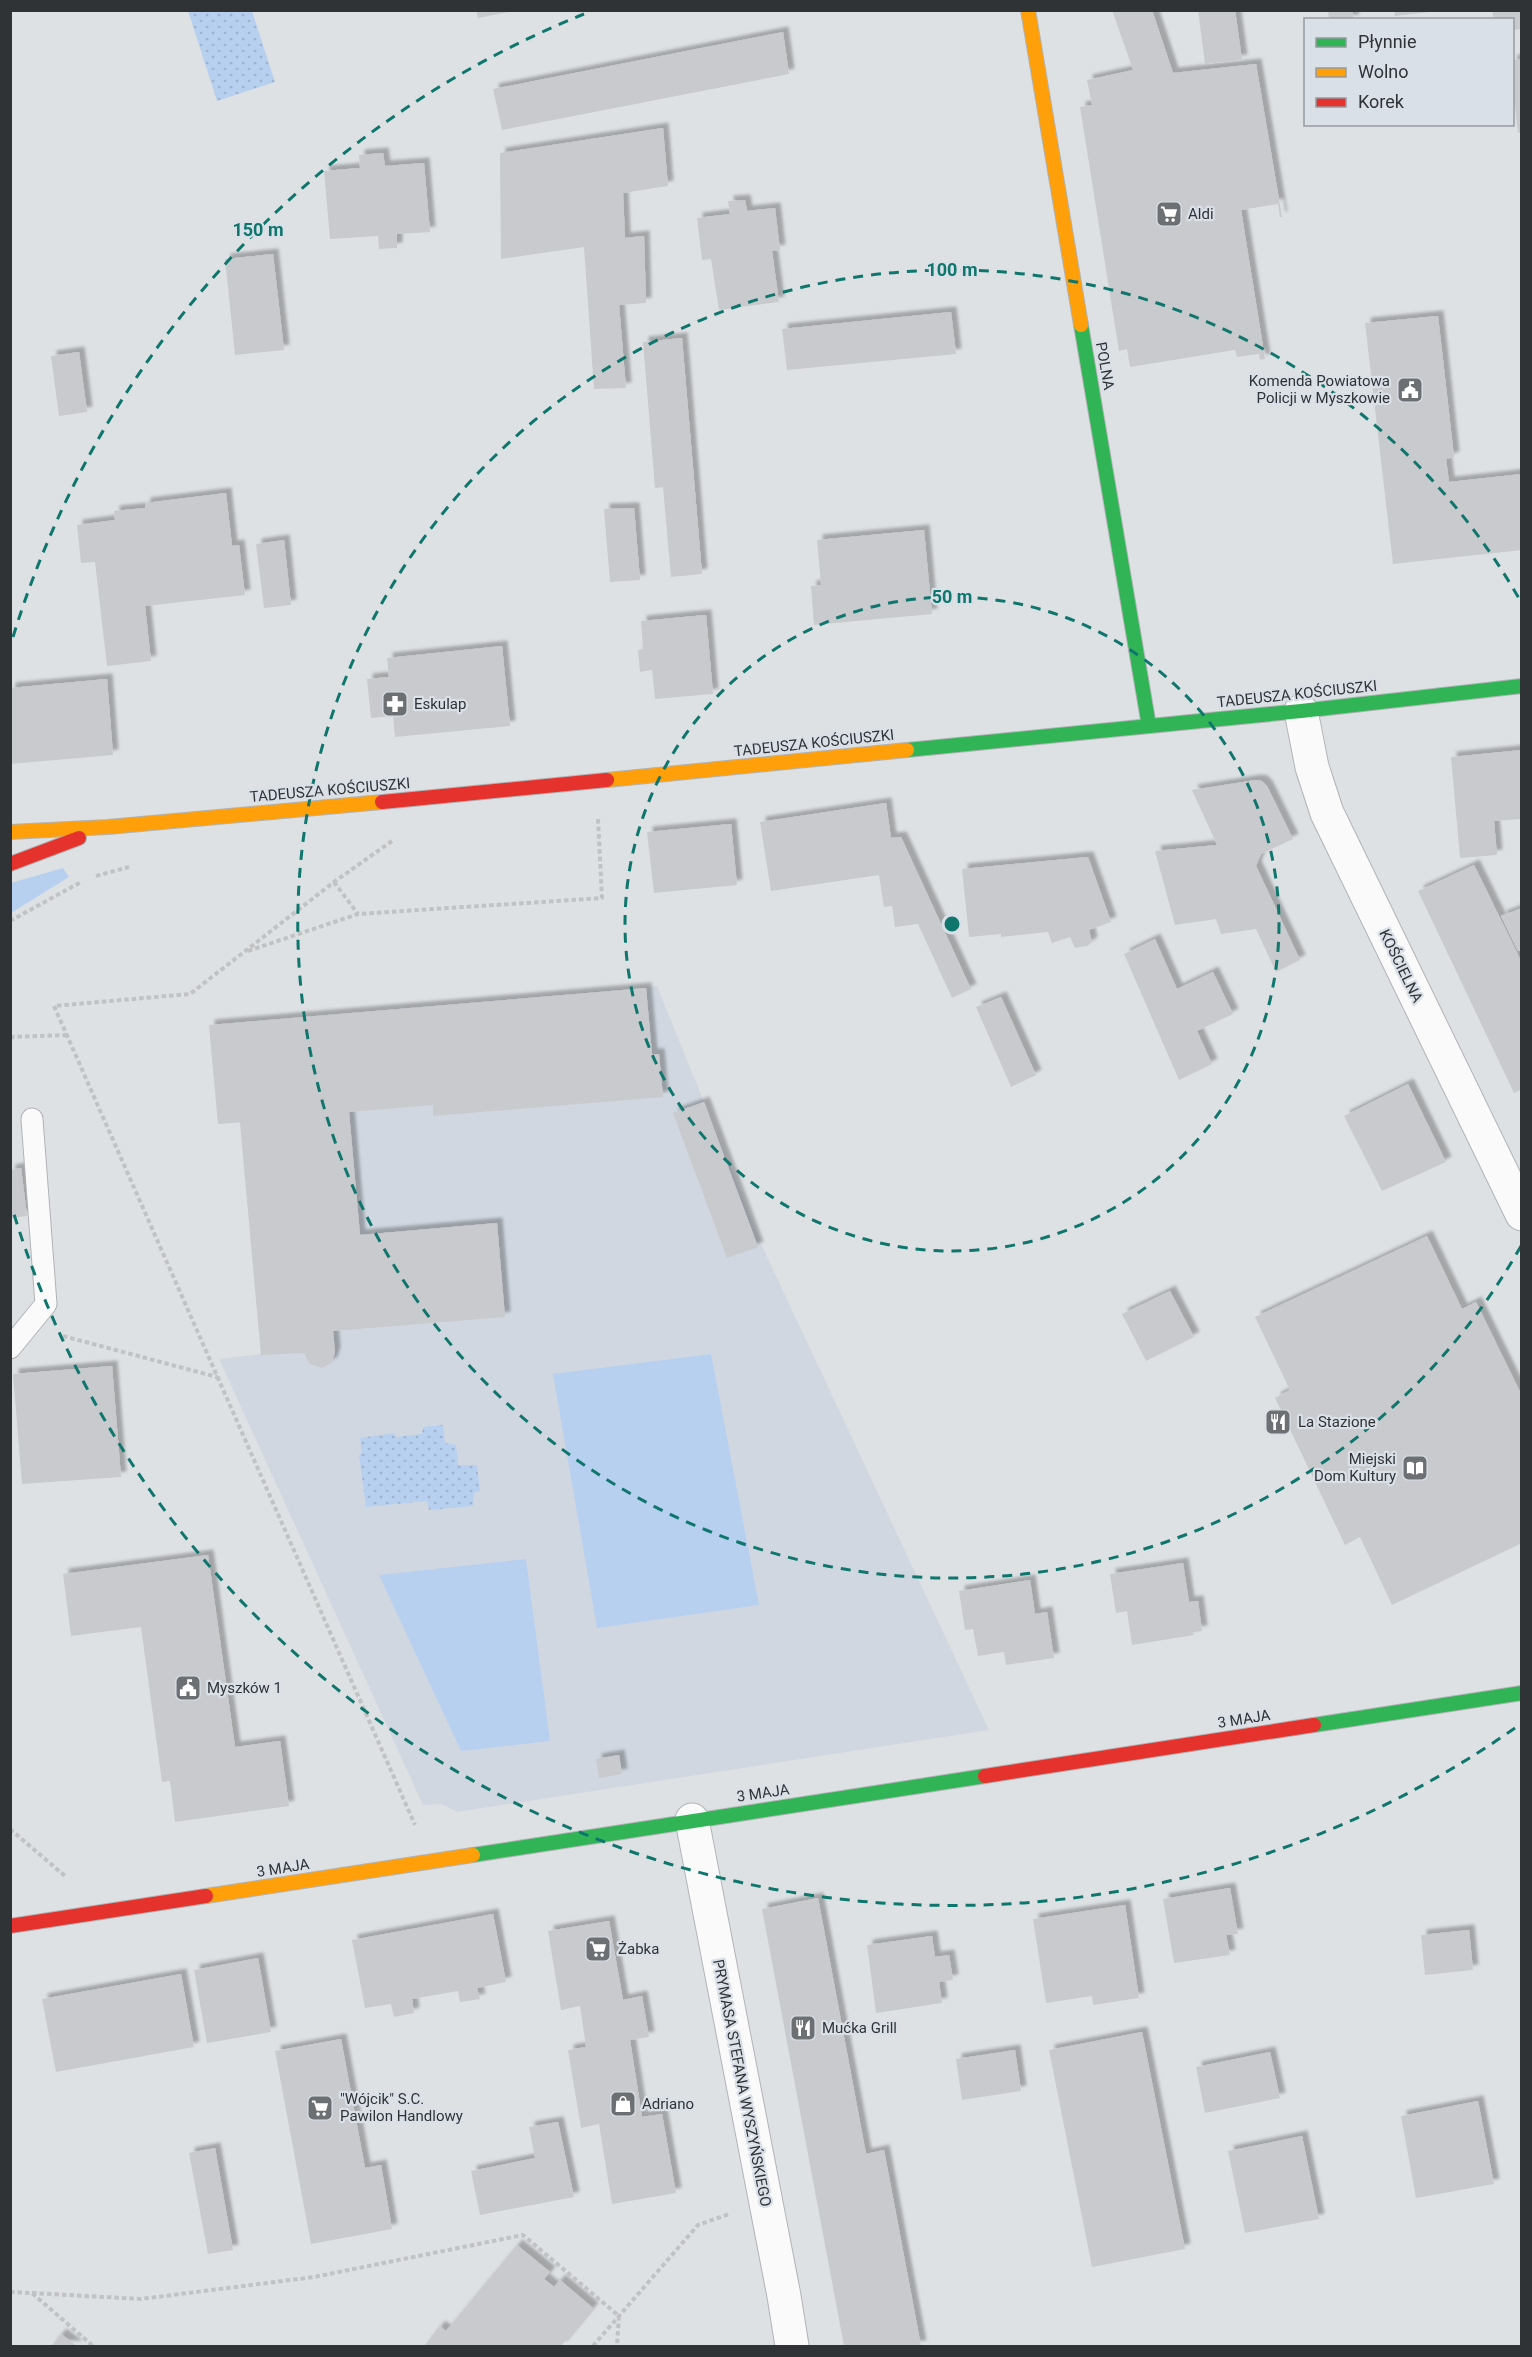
<svg xmlns="http://www.w3.org/2000/svg" width="1532" height="2357" font-family="Roboto,sans-serif">
<defs>
<pattern id="park-dots" width="8" height="8" patternUnits="userSpaceOnUse" patternTransform="scale(1.5)"><rect width="8" height="8" fill="#b7d0f0"/><path d="M2 2h.1M6 6h.1" fill="none" stroke="#9eb3ce" stroke-width="1.8" stroke-linecap="round"/></pattern>
<filter id="shadow"><feDropShadow dx="5.5" dy="-5.5" stdDeviation="1.5" flood-color="#0004"/></filter>
</defs>
<rect width="100%" height="100%" fill="#dee1e4"/>
<path fill="#d0d7e0" d="M657 986 763 1248 989 1730 457 1812 441 1804 423 1805 219 1359 261 1354 240 1123 218 1124 209 1025Z"/>
<g fill="#b7d0f0">
<path d="M63 868 69 877 11 913V883Z"/>
<path d="M711 1354 759 1605 597 1628 553 1374Z"/>
<path d="M526 1559 550 1741 461 1751 379 1575Z"/>
</g>
<g fill="url(#park-dots)">
<path d="M188 11H252L275 82 217 101Z"/>
<path d="M443 1425 445 1443 456 1445 458 1465H477L480 1491 474 1493 473 1506 429 1510 427 1501 366 1507 359 1455 362 1453 360 1438 394 1433 396 1437 422 1434 423 1427Z"/>
</g>
<g fill="#c9cacd" filter="url(#shadow)">
<path d="M476 10H509V12L478 18Z"/>
<path d="M1112 10H1152L1173 73 1256 64 1282 217H1280L1278 204 1241 210 1265 359 1260 360 1259 354 1237 357 1235 350 1130 367 1127 349 1119 351 1080 107 1092 105 1087 80 1133 70Z"/>
<path d="M1198 10H1235L1242 60 1205 64Z"/>
<path d="M1328 10H1352L1354 20H1329Z"/>
<path d="M1394 10H1430V12L1395 16Z"/>
<path d="M1492 10H1522V29L1512 30V20H1494Z"/>
<path d="M783 32 789 74 502 130 493 89Z"/>
<path d="M1522 59V132L1518 133 1515 105H1512V60Z"/>
<path d="M663 128 668 186 623 193 625 238 644 236 646 303 619 305 626 388 594 389 584 247 501 259 500 153Z"/>
<path d="M383 153 385 166 424 163 430 232 397 234V248L379 249 378 236 330 239 324 171 360 168 359 155Z"/>
<path d="M745 200 747 211 775 208 780 250 772 251 779 302 719 310 711 259 702 260 697 218 730 214 728 201Z"/>
<path d="M273 254 284 350 235 355 225 259Z"/>
<path d="M951 312 956 354 787 370 782 329Z"/>
<path d="M1438 316 1454 457 1446 459 1449 482 1522 474V550L1393 564 1365 323Z"/>
<path d="M682 338 702 574 671 577 663 487 655 488 643 342Z"/>
<path d="M79 352 87 412 59 416 51 356Z"/>
<path d="M226 493 232 546 239 545 245 595 145 606 151 661 107 666 95 562 81 563 77 525 115 520 114 511 145 508V503Z"/>
<path d="M634 508 640 580 610 582 604 509Z"/>
<path d="M924 530 932 614 814 625 811 586 821 585 817 540Z"/>
<path d="M284 540 291 605 264 608 256 544Z"/>
<path d="M706 615 713 694 655 699 652 670 640 672 638 650 643 649 641 621Z"/>
<path d="M502 646 510 726 395 737 393 716 371 718 367 679 389 677 387 658Z"/>
<path d="M107 679 113 755 10 764V688Z"/>
<path d="M1522 750V819L1494 821 1497 855 1460 858 1451 757Z"/>
<path d="M1256 780 1262 781 1267 786 1293 839 1261 854 1256 866 1300 960 1276 972 1256 929 1221 934 1216 919 1175 925 1155 851 1217 845 1192 790Z"/>
<path d="M886 803 891 838 901 837 971 989 952 998 918 924 895 927 892 906 884 907 879 875 771 891 760 822Z"/>
<path d="M731 824 737 885 654 893 647 832Z"/>
<path d="M1088 857 1111 922 1089 930 1092 942 1087 946 1075 948 1070 937 1052 943 1048 932 1001 937V934L969 937 962 869Z"/>
<path d="M1474 865 1522 963V1089L1514 1093 1418 891Z"/>
<path d="M1522 908V950L1518 951 1501 916Z"/>
<path d="M1155 939 1177 989 1213 972 1233 1014 1197 1031 1212 1064 1179 1080 1124 954Z"/>
<path d="M646 988 652 1054H659L663 1097 433 1116V1105L349 1112 360 1235 497 1223 505 1317 333 1331 335 1352 332 1362 322 1368 310 1364 304 1353 261 1355 240 1122 218 1124 209 1025Z"/>
<path d="M1001 997 1036 1075 1011 1087 976 1007Z"/>
<path d="M1408 1084 1446 1162 1382 1191 1344 1116Z"/>
<path d="M704 1102 758 1247 727 1258 673 1113Z"/>
<path d="M21 1168 27 1216 10 1218V1170Z"/>
<path d="M1427 1236 1462 1309 1476 1302 1522 1396V1543L1392 1605 1360 1537 1345 1545 1275 1398 1290 1390 1255 1317Z"/>
<path d="M1170 1291 1194 1337 1146 1361 1122 1314Z"/>
<path d="M112 1366 121 1477 22 1484 13 1374Z"/>
<path d="M208 1555 235 1747 280 1741 289 1806 175 1822 170 1781 162 1782 141 1627 71 1636 63 1574Z"/>
<path d="M1183 1563 1189 1602 1198 1601 1202 1631 1193 1632 1194 1635 1132 1645 1127 1611 1116 1613 1110 1574Z"/>
<path d="M1030 1580 1035 1614 1047 1612 1054 1658 1006 1665 1004 1652 978 1656 973 1629 965 1630 959 1591Z"/>
<path d="M619 1755 622 1774 599 1778 596 1759Z"/>
<path d="M1230 1888 1238 1934 1226 1935 1230 1955 1174 1963 1163 1899Z"/>
<path d="M818 1898 866 2154 884 2150 921 2346H844L762 1909Z"/>
<path d="M1125 1905 1139 1998 1093 2005 1092 1996 1046 2003 1033 1919Z"/>
<path d="M493 1914 506 1982 477 1988 480 1999 460 2002 458 1991 412 1999 414 2013 394 2017 391 2004 365 2008 352 1940Z"/>
<path d="M609 1921 623 2000 642 1996 649 2037 630 2040 642 2117 662 2114 676 2193 612 2204 599 2124 581 2128 568 2050 586 2047 580 2006 561 2010 548 1931Z"/>
<path d="M1469 1930 1473 1970 1425 1975 1421 1935Z"/>
<path d="M932 1936 935 1957 949 1955 953 1980 939 1982 942 2003 876 2013 867 1945Z"/>
<path d="M258 1958 271 2032 207 2043 194 1970Z"/>
<path d="M181 1974 194 2047 56 2072 42 1999Z"/>
<path d="M1142 2032 1185 2249 1092 2267 1049 2050Z"/>
<path d="M341 2039 365 2168 381 2165 392 2229 311 2244 275 2051Z"/>
<path d="M1015 2050 1021 2091 962 2100 956 2059Z"/>
<path d="M1270 2052 1280 2098 1205 2113 1196 2067Z"/>
<path d="M1478 2101 1494 2184 1416 2198 1401 2116Z"/>
<path d="M558 2122 574 2197 480 2215 471 2171 535 2158 529 2127Z"/>
<path d="M1302 2136 1319 2219 1245 2233 1228 2151Z"/>
<path d="M215 2148 233 2250 208 2254 189 2153Z"/>
<path d="M517 2245 550 2272 544 2279 554 2287 560 2280 593 2308 561 2346H424L440 2326 446 2331Z"/>
<path d="M61 2334 77 2346H51Z"/>
</g>
<g fill="none" stroke-linecap="round" stroke-linejoin="round">
<g stroke="#b1b3b6" stroke-width="23">
<path id="lane" d="M10 1348 46 1304 32 1119"/>
</g>
<g stroke="#b1b3b6" stroke-width="35">
<g id="street">
<path d="M1301 711 1312 767 1327 813 1522 1214"/>
<path d="M692 1820 784 2296 792 2346"/>
</g>
</g>
<g stroke="#b1b3b6" stroke-width="16">
<g id="fast">
<path d="M1081 325 1149 726"/>
<path d="M907 750 1301 711 1522 686"/>
<path d="M1314 1725 1522 1693"/>
<path d="M473 1855 985 1776"/>
</g>
</g>
<g stroke="#b1b3b6" stroke-width="16">
<g id="slow">
<path d="M1028 10 1081 325"/>
<path d="M607 780 907 750"/>
<path d="M10 832 108 827 382 802"/>
<path d="M206 1896 473 1855"/>
</g>
</g>
<g stroke="#b1b3b6" stroke-width="16">
<g id="jam">
<path d="M382 802 607 780"/>
<path d="M10 864 79 838"/>
<path d="M985 1776 1314 1725"/>
<path d="M10 1926 206 1896"/>
</g>
</g>
<g stroke="#c0c2c3" stroke-width="4" stroke-dasharray="4.5 3" stroke-linecap="butt">
<path d="M392 841 334 882 190 994 54 1006 415 1825"/>
<path d="M96 876 129 867"/>
<path d="M334 882 358 914"/>
<path d="M10 921 81 882"/>
<path d="M248 951 358 914 602 898 598 819"/>
<path d="M10 1037 67 1035"/>
<path d="M63 1336 217 1377"/>
<path d="M10 1829 65 1876"/>
<path d="M10 2292 32 2293 93 2346"/>
<path d="M32 2293 141 2299 314 2277 523 2235 619 2316 617 2346"/>
<path d="M593 2346 698 2225 729 2214"/>
</g>
<use href="#lane" stroke="#fafafb" stroke-width="21"/>
<use href="#street" stroke="#fafafb" stroke-width="33"/>
<use href="#fast" stroke="#30b455" stroke-width="14"/>
<use href="#slow" stroke="#ff9f0a" stroke-width="14"/>
<use href="#jam" stroke="#e5322d" stroke-width="14"/>
</g>
<g fill="none" stroke="#0f766e" stroke-width="3" stroke-dasharray="10 8">
<circle cx="952" cy="924" r="327"/>
<path d="M1521 1246A654 654 0 1 1 1521 602"/>
<path d="M1515 1728A982 982 0 0 1 13 1211M13 637A982 982 0 0 1 584 14"/>
</g>
<defs>
<g id="supermarket-square" transform="scale(1.35)"><rect x="-9" y="-9" width="18" height="18" rx="4" fill="#6d7073" stroke="#dae0e8"/><path d="M-6-5.5h2.5l.6 2H6L4.5 2H-2.5L-4.4-4H-6ZM-1.5 3.2a1.3 1.3 0 1 0 .1 0ZM3 3.2a1.3 1.3 0 1 0 .1 0Z" fill="#fff"/></g>
<g id="civic-square" transform="scale(1.35)"><rect x="-9" y="-9" width="18" height="18" rx="4" fill="#6d7073" stroke="#dae0e8"/><path d="M-.6-6.5H3V-4.5H.6V-3L4-1V1h2V6H-6V1h2V-1L-.6-3ZM-1.2 2.5V6h2.4V2.5Z" fill="#fff"/></g>
<g id="pharmacy-square" transform="scale(1.35)"><rect x="-9" y="-9" width="18" height="18" rx="4" fill="#6d7073" stroke="#dae0e8"/><path d="M-2-6h4v4h4v4h-4v4h-4v-4h-4v-4h4Z" fill="#fff"/></g>
<g id="restaurant-square" transform="scale(1.35)"><rect x="-9" y="-9" width="18" height="18" rx="4" fill="#6d7073" stroke="#dae0e8"/><path d="M-5-6h1v4h1v-4h1v4h1v-4h1v5L-1.5 .5V6h-2V.5L-5-1ZM5-6V6H3V1.5H1.5Q1.5-4 5-6Z" fill="#fff"/></g>
<g id="library-square" transform="scale(1.35)"><rect x="-9" y="-9" width="18" height="18" rx="4" fill="#6d7073" stroke="#dae0e8"/><path d="M-6-4Q-3-5.5-.7-3.5V5Q-3 3-6 4ZM6-4Q3-5.5 .7-3.5V5Q3 3 6 4Z" fill="#fff"/></g>
<g id="shop-square" transform="scale(1.35)"><rect x="-9" y="-9" width="18" height="18" rx="4" fill="#6d7073" stroke="#dae0e8"/><path d="M-5-2.5h2.3a2.7 3.5 0 0 1 5.4 0H5L5.5 6h-11ZM-1.5-2.5h3a1.5 2.3 0 0 0-3 0Z" fill="#fff"/></g>
</defs>
<g fill-rule="evenodd">
<use href="#supermarket-square" x="1169" y="214"/>
<use href="#civic-square" x="1410" y="390"/>
<use href="#pharmacy-square" x="395" y="704"/>
<use href="#restaurant-square" x="1278" y="1422"/>
<use href="#library-square" x="1415" y="1468"/>
<use href="#civic-square" x="188" y="1688"/>
<use href="#supermarket-square" x="598" y="1949"/>
<use href="#restaurant-square" x="803" y="2028"/>
<use href="#shop-square" x="623" y="2104"/>
<use href="#supermarket-square" x="320" y="2108"/>
</g>
<g text-anchor="middle" dominant-baseline="central" stroke-width="4.5" stroke-linejoin="round" paint-order="stroke">
<g font-size="15" fill="#303336" stroke="#dae0e8" text-anchor="start">
<text x="1188" y="214">Aldi</text>
<text x="1390" y="381" text-anchor="end">Komenda Powiatowa<tspan x="1390" dy="17">Policji w Myszkowie</tspan></text>
<text x="414" y="704">Eskulap</text>
<text x="1298" y="1422">La Stazione</text>
<text x="1396" y="1459" text-anchor="end">Miejski<tspan x="1396" dy="17">Dom Kultury</tspan></text>
<text x="207" y="1688">Myszków 1</text>
<text x="618" y="1949">Żabka</text>
<text x="822" y="2028">Mućka Grill</text>
<text x="340" y="2099">"Wójcik" S.C.<tspan x="340" dy="17">Pawilon Handlowy</tspan></text>
<text x="642" y="2104">Adriano</text>
</g>
<g font-size="15" fill="#303336" stroke="#dae0e8">
<text transform="translate(1105 366) rotate(80)">POLNA</text>
<text transform="translate(1297 694) rotate(-6)">TADEUSZA KOŚCIUSZKI</text>
<text transform="translate(814 743) rotate(-6)">TADEUSZA KOŚCIUSZKI</text>
<text transform="translate(330 790) rotate(-5)">TADEUSZA KOŚCIUSZKI</text>
<text transform="translate(1401 966) rotate(64)">KOŚCIELNA</text>
<text transform="translate(1244 1719) rotate(-9)">3 MAJA</text>
<text transform="translate(763 1793) rotate(-8)">3 MAJA</text>
<text transform="translate(283 1868) rotate(-9)">3 MAJA</text>
<text transform="translate(742 2083) rotate(79)">PRYMASA STEFANA WYSZYŃSKIEGO</text>
</g>
</g>
<circle cx="952" cy="924" r="9" fill="#0f766e" stroke="#dae0e8" stroke-width="3"/>
<g font-size="18" text-anchor="middle" font-weight="bold" fill="#0f766e" stroke="#dae0e8" stroke-width="4.5" stroke-linejoin="round" paint-order="stroke">
<text x="258" y="236">150 m</text>
<text x="952" y="276">100 m</text>
<text x="952" y="603">50 m</text>
</g>
<rect width="1532" height="2357" fill="none" stroke="#303336" stroke-width="24"/>
<rect x="1304" y="18" width="210" height="108" fill="#dae0e8" stroke="#969ba1" stroke-width="1.5"/>
<rect x="1316" y="38" width="30" height="9" fill="#30b455" stroke="#969ba1" stroke-width="1.5"/>
<text x="1358" y="48" font-size="18" fill="#303336">Płynnie</text>
<rect x="1316" y="68" width="30" height="9" fill="#ff9f0a" stroke="#969ba1" stroke-width="1.5"/>
<text x="1358" y="78" font-size="18" fill="#303336">Wolno</text>
<rect x="1316" y="98" width="30" height="9" fill="#e5322d" stroke="#969ba1" stroke-width="1.5"/>
<text x="1358" y="108" font-size="18" fill="#303336">Korek</text>
</svg>
